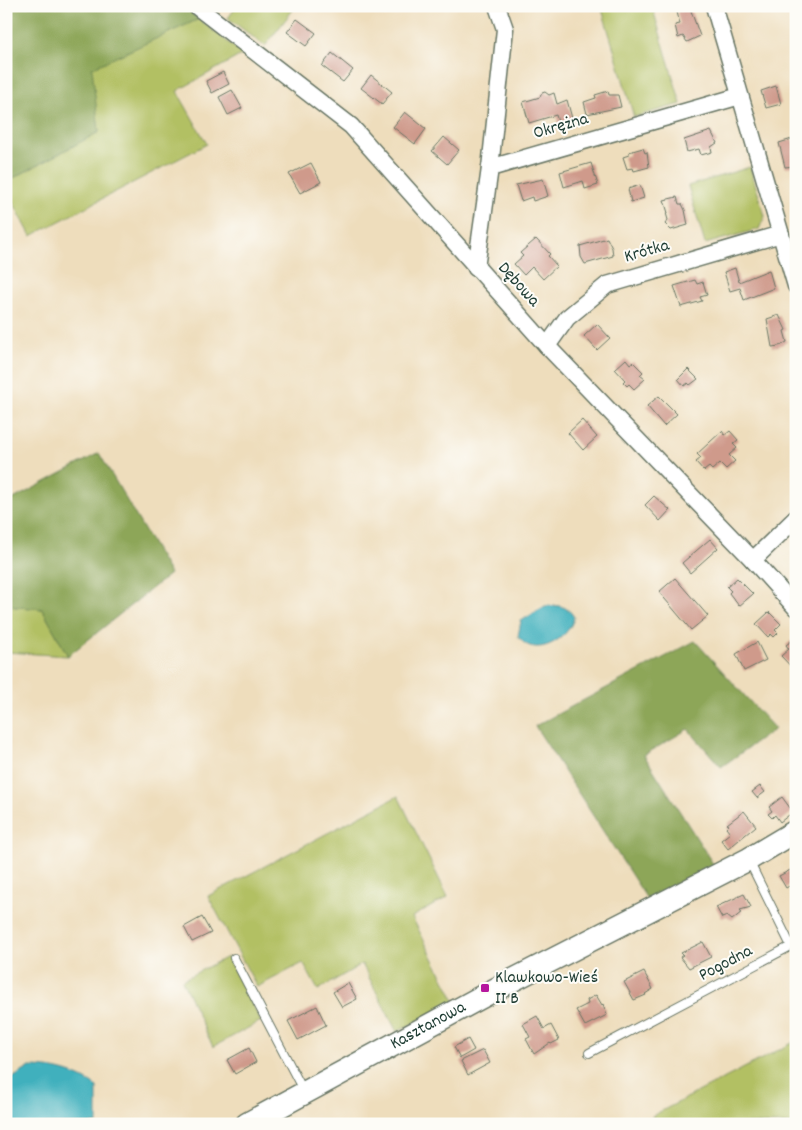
<svg xmlns="http://www.w3.org/2000/svg" width="802" height="1130" font-family="Dekko,sans-serif">
<rect width="100%" height="100%" fill="#fdfcf7"/>
<filter id="ink" filterUnits="userSpaceOnUse"><feTurbulence type="fractalNoise" baseFrequency=".02" numOctaves="2"/><feDisplacementMap in="SourceGraphic" scale="10" xChannelSelector="R" yChannelSelector="G"/><feConvolveMatrix kernelMatrix="1 2 1 2 8 2 1 2 1" color-interpolation-filters="sRGB"/></filter>
<filter id="wash" filterUnits="userSpaceOnUse"><feTurbulence type="fractalNoise" baseFrequency=".0096" numOctaves="4" result="noise"/><feDisplacementMap in="SourceGraphic" scale="20" xChannelSelector="R" yChannelSelector="G"/><feGaussianBlur stdDeviation="1.12" result="paint"/><feColorMatrix in="noise" values="0 0 0 0 0 0 0 0 0 0 0 0 0 0 0 0 0 1.4 0 .05"/><feComposite in="paint" operator="in"/></filter>
<g filter="url(#wash)">
<rect width="100%" height="100%" fill="#eeddbc"/>
<g fill="#b2c063" stroke="#687e4c">
<path d="M237 6H296L265 46 228 18Z"/>
<path d="M601 6H652L681 104 634 117Z"/>
<path d="M199 19 243 54 177 91 207 144 31 236 6 189V182L99 132 91 68Z"/>
<path d="M750 167 765 216 759 229 705 244 688 186Z"/>
<path d="M6 606 42 609 68 656 6 652Z"/>
<path d="M398 796 448 897 412 917 455 1001 397 1032 362 964 318 990 303 963 257 987 208 896Z"/>
<path d="M227 957 261 1021 213 1047 182 980Z"/>
<path d="M796 1041V1124H656L652 1116Z"/>
</g>
<g fill="#8da659" stroke="#567246">
<path d="M6 6H183L199 19 92 68 99 132 6 182Z"/>
<path d="M99 453 170 574 68 656 42 609 6 606V503Z"/>
<path d="M695 641 775 729 721 767 688 729 644 755 715 867 649 902 535 726Z"/>
</g>
<g fill="#41b0bd" stroke="#307678">
<path d="M545 606C558 605 567 605 574 617 570 639 533 661 518 636L521 621Z"/>
<path d="M30 1067C54 1067 78 1073 97 1087V1124H6V1082Z"/>
</g>
<g id="blocks">
<g fill="#cf9a8b">
<path d="M690 8 700 36 687 42 683 36 678 38 675 25 680 24 677 12Z"/>
<path d="M297 19 316 33 306 46 287 32Z"/>
<path d="M332 53 353 70 343 82 322 66Z"/>
<path d="M223 72 229 84 212 93 206 81Z"/>
<path d="M371 75 392 92 382 104 361 88Z"/>
<path d="M776 86 781 104 766 108 761 91Z"/>
<path d="M232 90 242 108 228 115 219 97Z"/>
<path d="M608 91 609 95H618L621 107 587 114 584 102 596 98 595 95Z"/>
<path d="M545 92 549 95 554 93 557 104 567 100 573 122 559 126 556 115 529 123 523 102 540 97 542 93Z"/>
<path d="M405 112 426 129 415 144 393 127Z"/>
<path d="M711 131 717 143 711 147 712 152 701 155 699 149 687 152 684 140Z"/>
<path d="M444 137 459 150 447 164 432 151Z"/>
<path d="M792 139 796 146 794 158 796 164 795 166 785 167 779 143Z"/>
<path d="M643 148 645 153 647 152 649 167 634 171 633 168 627 169 623 157 629 155V152Z"/>
<path d="M311 163 321 182 300 193 289 174Z"/>
<path d="M591 163 598 185 585 189 583 181 564 187 560 172Z"/>
<path d="M543 179 548 196 533 201 532 197 521 201 516 185Z"/>
<path d="M640 185 644 198 631 202 628 189Z"/>
<path d="M677 197 679 204H682L685 210 688 225 671 230 665 224 668 220 666 213H668L664 200Z"/>
<path d="M607 238 612 248 613 256 585 264 581 257 580 246Z"/>
<path d="M536 239 550 254 548 256 557 266 543 279 532 267 524 275 514 264 523 256 520 253Z"/>
<path d="M735 268 739 282 769 270 774 288 744 300 740 288 730 291 724 272Z"/>
<path d="M695 280 697 284 703 282 707 295 700 297 702 301 681 307 674 286Z"/>
<path d="M779 315 786 330 784 331 787 342 779 346 772 347 767 319Z"/>
<path d="M597 324 610 338 597 350 584 336Z"/>
<path d="M626 359 630 364 633 362 643 372 640 375 645 379 634 389 629 384 627 386 623 382 625 380 615 369Z"/>
<path d="M688 369 698 379 690 385 688 383 684 386 678 379Z"/>
<path d="M659 396 677 414 664 426 647 406Z"/>
<path d="M582 420 597 437 583 450 568 433Z"/>
<path d="M722 431 725 435 730 431 738 440 733 444 737 448 729 455 735 461 726 469 720 463 712 470 709 467 704 471 696 462 701 458 697 454Z"/>
<path d="M654 496 670 510 660 521 645 505Z"/>
<path d="M710 539 718 548 690 573 682 563Z"/>
<path d="M675 578 708 616 691 630 659 592Z"/>
<path d="M737 578 753 594 739 606 729 593 731 591 727 587Z"/>
<path d="M769 612 781 624 775 630 778 633 774 637 771 634 768 637 756 624Z"/>
<path d="M794 639 796 641V672L781 656 789 649 786 645Z"/>
<path d="M757 642 766 660 744 671 736 654Z"/>
<path d="M760 786 765 792 757 798 752 792Z"/>
<path d="M782 797 793 812 780 822 775 815 772 818 768 814 772 811 769 807Z"/>
<path d="M744 811 756 826 728 849 721 840 730 833 726 828 729 825 727 824Z"/>
<path d="M796 867V882L786 888 779 876Z"/>
<path d="M744 894 751 907 740 910 742 912 732 920 727 916 722 918 716 907Z"/>
<path d="M202 917 211 933 192 942 184 927Z"/>
<path d="M703 942 711 957 689 968 680 957 683 955 681 953Z"/>
<path d="M644 972 653 989 645 994 646 995 634 1000 624 982Z"/>
<path d="M348 983 357 999 342 1007 333 992Z"/>
<path d="M596 995 602 1005 603 1004 607 1015 585 1026 576 1010 588 1004 587 1000Z"/>
<path d="M317 1006 326 1025 298 1040 288 1021Z"/>
<path d="M537 1016 544 1029 551 1025 559 1040 551 1044 550 1043 534 1054 526 1039 530 1037 523 1024Z"/>
<path d="M468 1039 474 1050 460 1058 454 1047Z"/>
<path d="M249 1048 256 1062 235 1074 227 1060Z"/>
<path d="M483 1050 490 1063 468 1075 461 1061Z"/>
</g>
</g>
</g>
<g filter="url(#ink)">
<use href="#blocks" fill-opacity="0" stroke="#677564" stroke-width="1"/>
<g fill="none" stroke-linecap="round" stroke-linejoin="round">
<g stroke="#677564" stroke-width="10">
<g id="lane">
<path d="M234 958 304 1092"/>
<path d="M589 1053 791 946 749 861"/>
</g>
</g>
<g stroke="#677564" stroke-width="19">
<g id="street">
<path d="M196 6 351 126 547 346 753 560 796 608"/>
<path d="M714 6 796 286"/>
<path d="M490 168 505 29 497 6"/>
<path d="M476 268 490 168 740 96"/>
<path d="M547 346 567 318 607 285 781 234"/>
<path d="M753 560 796 518"/>
</g>
</g>
<g stroke="#677564" stroke-width="25">
<g id="secondary">
<path id="s1" d="M247 1124 511 981 749 859 796 831"/>
</g>
</g>
<use href="#lane" stroke="#fff" stroke-width="8"/>
<use href="#street" stroke="#fff" stroke-width="16"/>
<use href="#secondary" stroke="#fff" stroke-width="22"/>
</g>
</g>
<rect fill="#b5179e" stroke="#fdfcf7" stroke-width="2" x="480" y="983" width="10" height="10" rx="2.5"/>
<g text-anchor="middle" dominant-baseline="central" stroke-width="4" stroke-linejoin="round" paint-order="stroke">
<g font-size="18" fill="#1f3d34" stroke="#fdfcf7">
<text transform="translate(561 127) rotate(-16)">Okrężna</text>
<text transform="translate(647 252) rotate(-16)">Krótka</text>
<text transform="translate(518 285) rotate(48)">Dębowa</text>
<text transform="translate(726 964) rotate(-28)">Pogodna</text>
<text stroke="none"><textPath href="#s1" startOffset="206">Kasztanowa</textPath></text>
</g>
<g font-size="18" fill="#1f3d34" stroke="#fdfcf7" text-anchor="start">
<text x="495" y="978">Klawkowo-Wieś<tspan x="495" dy="21">II B</tspan></text>
</g>
</g>
<rect width="802" height="1130" fill="none" stroke="#fdfcf7" stroke-width="25"/>
</svg>
